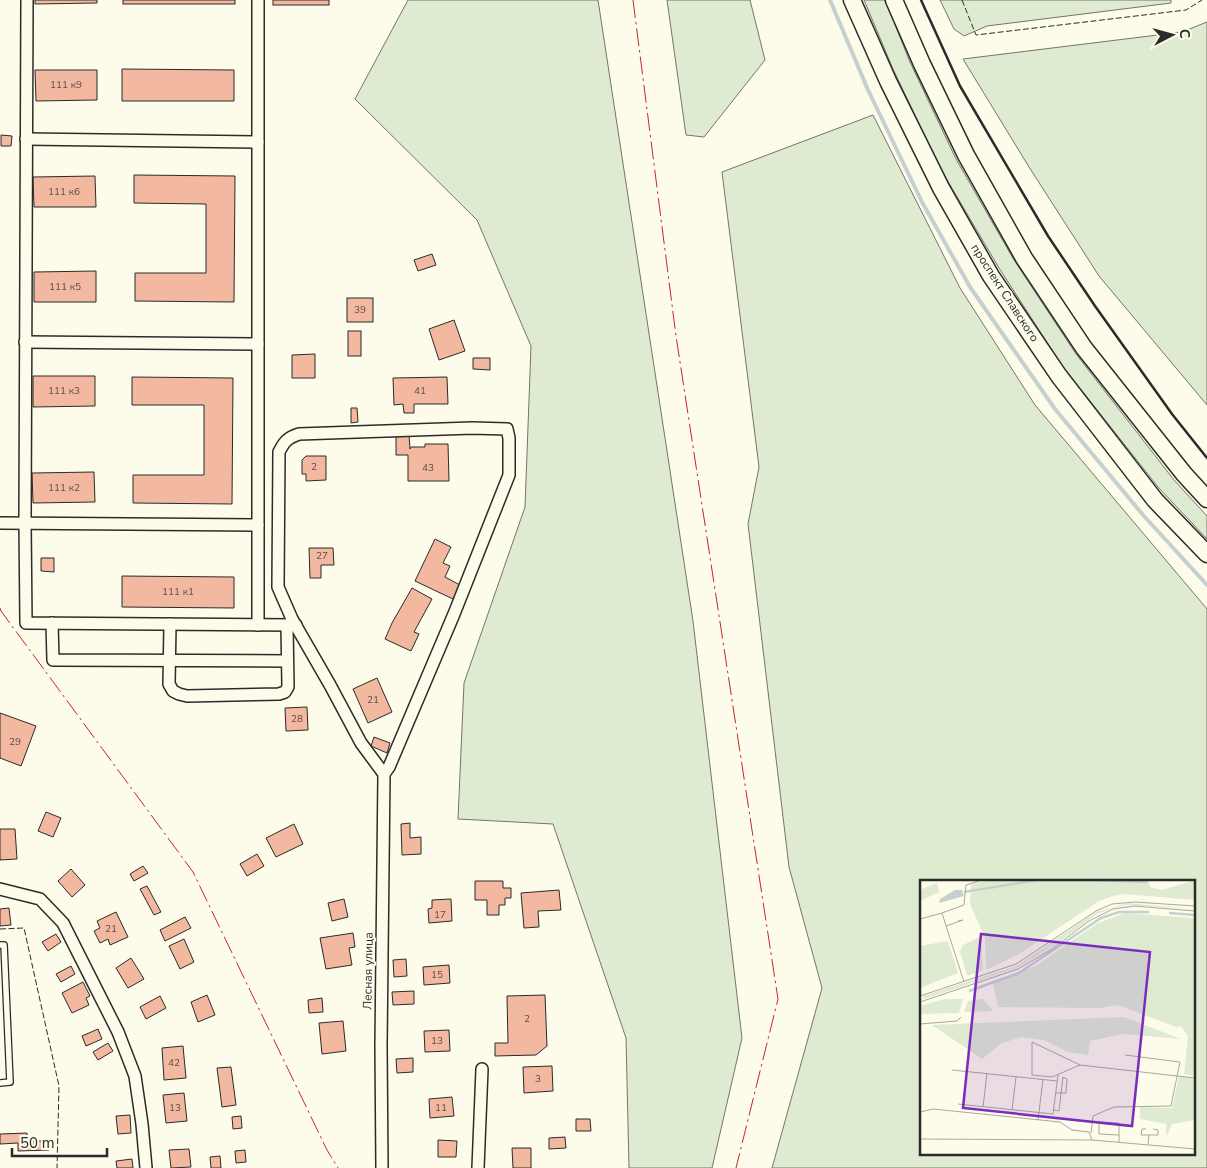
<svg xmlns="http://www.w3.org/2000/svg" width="1207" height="1168" font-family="'Nunito Sans',sans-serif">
<rect width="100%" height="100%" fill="#fdfbea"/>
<g fill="#deebd1" stroke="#74746e" fill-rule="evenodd">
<path d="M408 0H598L693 621 742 1038 712 1168H629L626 1038 553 824 458 819 464 683 525 507 531 346 477 220 355 99Z"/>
<path d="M667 0H750L765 60 704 137 686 135Z"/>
<path d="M864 0H885L910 62 956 159 1014 260 1076 354 1174 480 1207 516V539L1158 487 1061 364 999 268 940 168 893 69Z"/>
<path d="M940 0H1171V3L987 26 964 36 954 29Z"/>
<path d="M1207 22V405L1099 276 1029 167 963 59 1182 32Z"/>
<path d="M873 115 960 288 1035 405 1207 609V1168H772L822 988 789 867 748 524 759 467 722 172ZM921 882H1193V1154H921Z"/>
</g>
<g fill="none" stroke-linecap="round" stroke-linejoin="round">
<path stroke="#c7d0d0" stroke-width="4" d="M830 0 868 90 922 202 970 287 1055 409 1143 515 1207 585"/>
</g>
<g fill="#f2b8a0" stroke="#2b2b2b">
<path d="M35 0H97V3L35 4Z"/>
<rect x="123" y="0" width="112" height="4"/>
<rect x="273" y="0" width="56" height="5"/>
<path d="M122 69 234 70V101H122Z"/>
<path d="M35 70H97V100L36 101Z"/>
<path d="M1 135 12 136 11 146H1Z"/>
<path d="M134 175 235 176 234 302 135 301V273H206V204L134 203Z"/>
<path d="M95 176 96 207H34L33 177Z"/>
<path d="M432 254 436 265 418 271 414 260Z"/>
<path d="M96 271V302H34V272Z"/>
<rect x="347" y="298" width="26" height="24"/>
<path d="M454 320 465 351 439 360 429 329Z"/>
<rect x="348" y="331" width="13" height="25"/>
<path d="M315 354V378H292V355Z"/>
<path d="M473 358H490V370L473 369Z"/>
<path d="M33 376H95V406L33 407Z"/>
<path d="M132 377 233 378 232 504 133 503V475H204V405H132Z"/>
<path d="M447 377 448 404H414V413H404L403 404 394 405 393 378Z"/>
<path d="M351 408H357L358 422 351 423Z"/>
<path d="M396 435H409L410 449 411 447H425V444H448L449 481H408V455H396Z"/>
<path d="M306 456H326V480L306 481V474H302V460Z"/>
<path d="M94 472 95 502 33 503 32 473Z"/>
<path d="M435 539 451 547 443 563 450 566 445 577 460 585 453 599 415 581Z"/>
<path d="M309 548H333L334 565H321V578H310Z"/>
<path d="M41 558H54V572L41 571Z"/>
<path d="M122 576 234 577V608L122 607Z"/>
<path d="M412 588 432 599 414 632 419 634 411 651 385 639 392 623Z"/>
<path d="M377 678 392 712 368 723 353 689Z"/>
<path d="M307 707 308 730 286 731 285 708Z"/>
<path d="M0 713 36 726 21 766 0 758Z"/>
<path d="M374 737 390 743 387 753 371 746Z"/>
<path d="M46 812 61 818 53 837 38 831Z"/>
<path d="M410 823V838L421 837V854L402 855 401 824Z"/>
<path d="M294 824 303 844 276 857 266 838Z"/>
<path d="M0 829H15L17 859 0 860Z"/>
<path d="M257 854 264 866 247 876 240 864Z"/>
<path d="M143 866 148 873 134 881 130 874Z"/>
<path d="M71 869 85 885 72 897 58 881Z"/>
<path d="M475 881H503V888H511V898H505V905H499V915H487V900H475Z"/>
<path d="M147 886 161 912 154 915 140 889Z"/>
<path d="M559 890 561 910 538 911 539 927 524 928 521 893Z"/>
<path d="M344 899 348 917 332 921 328 903Z"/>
<path d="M451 899 452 921 429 923 428 909 432 908V900Z"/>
<path d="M9 908 11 925 0 926V909Z"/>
<path d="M116 912 128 937 110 945 108 939 100 943 94 931 100 928 97 921Z"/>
<path d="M185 917 191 928 165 941 160 930Z"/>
<path d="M353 933 355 947 349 948 352 965 326 969 320 938Z"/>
<path d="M56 934 61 942 48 951 42 942Z"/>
<path d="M184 939 194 962 180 969 169 946Z"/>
<path d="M131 958 144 979 128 988 116 968Z"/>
<path d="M406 959 407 976 394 977 393 960Z"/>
<path d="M449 965 450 983 424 985 423 967Z"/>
<path d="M71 966 75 974 61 982 56 974Z"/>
<path d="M83 982 90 996 86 998 89 1005 72 1013 62 993Z"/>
<path d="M414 991V1004L393 1005 392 992Z"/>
<path d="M207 995 215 1015 198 1022 191 1002Z"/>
<path d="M545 995 547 1046 536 1055 495 1056V1043H508L507 996Z"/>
<path d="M160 996 166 1008 146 1019 140 1007Z"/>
<path d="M322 998 323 1012 309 1013 308 1000Z"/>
<path d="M343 1021 346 1051 322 1054 319 1023Z"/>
<path d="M98 1029 102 1039 86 1046 82 1036Z"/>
<path d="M449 1030 450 1051 425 1052 424 1031Z"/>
<path d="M108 1043 113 1051 98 1060 93 1052Z"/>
<path d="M183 1046 186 1078 164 1080 162 1048Z"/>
<path d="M413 1058V1072L397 1073 396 1059Z"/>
<path d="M552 1066 553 1091 524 1093 523 1067Z"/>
<path d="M231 1067 236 1105 222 1107 217 1068Z"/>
<path d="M184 1093 187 1121 166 1123 163 1095Z"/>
<path d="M452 1097 454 1116 430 1118 429 1099Z"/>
<path d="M130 1115 131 1133 118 1134 116 1116Z"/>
<path d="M241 1116 242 1128 233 1129 232 1117Z"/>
<path d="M576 1119H590L591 1131H576Z"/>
<path d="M27 1133V1141H48L49 1150 18 1151V1143L0 1144V1134Z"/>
<path d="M565 1137 566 1148 549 1149V1138Z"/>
<path d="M438 1140 457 1141 456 1157H438Z"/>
<path d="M512 1148H531V1168H513Z"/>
<path d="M189 1149 191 1167 171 1168 169 1150Z"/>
<path d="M245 1150 246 1162 236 1163 235 1151Z"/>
<path d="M220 1156 221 1168H211L210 1157Z"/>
<path d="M132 1159 133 1168H117L116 1161Z"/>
</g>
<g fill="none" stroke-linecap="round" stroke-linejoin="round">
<g stroke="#2b2b2b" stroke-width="8">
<path id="lane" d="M0 945H4L10 1082 0 1083"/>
</g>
<g stroke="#2b2b2b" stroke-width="14">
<g id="street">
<path d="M27 0 25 523 26 623 296 625"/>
<path d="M258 0V625"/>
<path d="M26 139 258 142"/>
<path d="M25 342 258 344"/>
<path d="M472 428 507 429 509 438V475L454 614 389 767 384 774 361 743 330 685 292 619 278 587 279 452C284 442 287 438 299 434Z"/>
<path d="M0 523 258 525"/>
<path d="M52 623 53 660 287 661"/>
<path d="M170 624 169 684 173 691 179 694 187 696 279 694 285 692 288 687 287 625"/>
<path d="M0 889 40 899 63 923 118 1032 135 1076 142 1124 146 1168"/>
<path d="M382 1168 381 1046 384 774"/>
<path d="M478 1168 482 1069"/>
</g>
</g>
<g stroke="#2b2b2b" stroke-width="19">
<g id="secondary">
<path d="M852 0 888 81 941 188 991 276 1059 376 1155 500 1207 554"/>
<path d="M894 0 922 64 966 155 1024 258 1084 348 1184 474 1207 499"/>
</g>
</g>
<use href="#lane" stroke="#fdfbea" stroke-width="5.5"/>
<use href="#street" stroke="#fdfbea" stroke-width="11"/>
<use href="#secondary" stroke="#fdfbea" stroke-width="16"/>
<g stroke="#2b2b2b" stroke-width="1" stroke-dasharray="6 2.5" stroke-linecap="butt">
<path d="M962 0 976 35 1186 10 1202 0"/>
<path d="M0 929 24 928 59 1086 57 1168"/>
</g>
<path stroke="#2b2b2b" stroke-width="2.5" d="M921 0 960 86 1048 236 1095 306 1172 414 1207 458"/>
<g stroke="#c62828" stroke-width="1" stroke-dasharray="18 4 2.5 4" stroke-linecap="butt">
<path d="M633 0 676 336 778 999 736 1168"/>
<path d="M0 608 1 611 193 872 327 1150 338 1168"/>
</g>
</g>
<g text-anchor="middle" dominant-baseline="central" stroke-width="4" stroke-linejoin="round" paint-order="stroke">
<g font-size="10" fill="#5d4e48">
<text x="66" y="85">111 к9</text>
<text x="64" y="192">111 к6</text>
<text x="65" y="287">111 к5</text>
<text x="360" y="310">39</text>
<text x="64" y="391">111 к3</text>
<text x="420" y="391">41</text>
<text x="314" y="467">2</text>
<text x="428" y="468">43</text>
<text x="64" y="488">111 к2</text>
<text x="322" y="556">27</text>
<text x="178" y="592">111 к1</text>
<text x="373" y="700">21</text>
<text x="297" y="719">28</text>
<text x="15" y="742">29</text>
<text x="440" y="915">17</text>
<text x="111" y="929">21</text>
<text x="437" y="975">15</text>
<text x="527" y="1019">2</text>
<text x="437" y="1041">13</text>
<text x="174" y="1063">42</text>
<text x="538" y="1079">3</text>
<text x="175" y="1108">13</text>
<text x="441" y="1108">11</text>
</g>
<g font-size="12" fill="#2b2b2b" stroke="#fdfbea">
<text transform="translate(1005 293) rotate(57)">проспект Славского</text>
<text transform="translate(368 971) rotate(-89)">Лесная улица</text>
</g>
</g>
<g transform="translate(920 880)">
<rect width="275" height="275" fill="#fdfbea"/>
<path d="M72 0H228L230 7 242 10 275 0V20L205 14 193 16 179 21 99 74 66 90 65 58 50 24 51 4ZM17 3 19 12 0 21V10ZM208 23 275 29 207 25 192 28 177 34 131 68 97 88 4 119 3 116 96 86 176 32ZM204 33 275 38V196L264 194 268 156 261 146 256 147 198 125 180 128 78 127 73 104 117 85 176 44ZM57 58 61 59 63 90 47 96 40 72 43 65ZM28 61 38 93 0 108V66ZM25 119H43L39 133 0 134V126ZM63 119 73 131 44 132 48 121ZM204 137 261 159 202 154 170 161 168 175 148 172 124 160 101 157 82 163 62 179 12 145ZM259 196 275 199V240L252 244 246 257V244L220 239V227L252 228Z" fill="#deebd1"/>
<path d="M35 10H42L44 16 19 23 20 19Z" fill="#c7d0d0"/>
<path fill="none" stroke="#c7d0d0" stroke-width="2.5" d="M171 0 227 2M44 12 118 0M249 33 275 35M49 111 99 93 181 38 199 32H229"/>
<path fill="none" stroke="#a9a89e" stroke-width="1" d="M22 33 44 25 46 5 62 0M0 39 22 33 44 102M26 46 43 40 38 41M0 116 96 84 176 31 192 24 215 22 275 26M0 122 98 89 132 69 169 41 193 29 214 26 275 31M0 144 37 141 41 137M160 185 132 197 112 195V162L160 185 275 198M32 190 137 201M136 213H146L147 199 142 197M38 224 133 234 138 195M63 227 67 193M92 230 96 197M134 230 139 231 143 197M0 232 13 229 140 242 152 250 169 252 172 260M118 240 123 199M226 249H222L221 255H229L228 264M171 253 173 236 194 227 251 226 260 182 205 175M229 255H238V250L233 249M0 259 172 260 275 269M199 263V243L179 242V254L199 255"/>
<path fill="#7b2cbf" fill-opacity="0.15" stroke="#7b2cbf" stroke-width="2.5" d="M61 54 230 72 212 246 43 228Z"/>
<rect width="275" height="275" fill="none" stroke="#2b2b2b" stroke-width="2.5"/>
</g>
<g transform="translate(1172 35) rotate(84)" stroke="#fdfbea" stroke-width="4" paint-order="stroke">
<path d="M0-4L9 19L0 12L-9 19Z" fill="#2b2b2b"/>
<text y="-8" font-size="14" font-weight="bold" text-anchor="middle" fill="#2b2b2b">С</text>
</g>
<path d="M12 1148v8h95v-8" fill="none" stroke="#2b2b2b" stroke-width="2.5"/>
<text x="20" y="1148" font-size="15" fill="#2b2b2b" stroke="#fdfbea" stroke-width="4" paint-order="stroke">50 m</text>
</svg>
